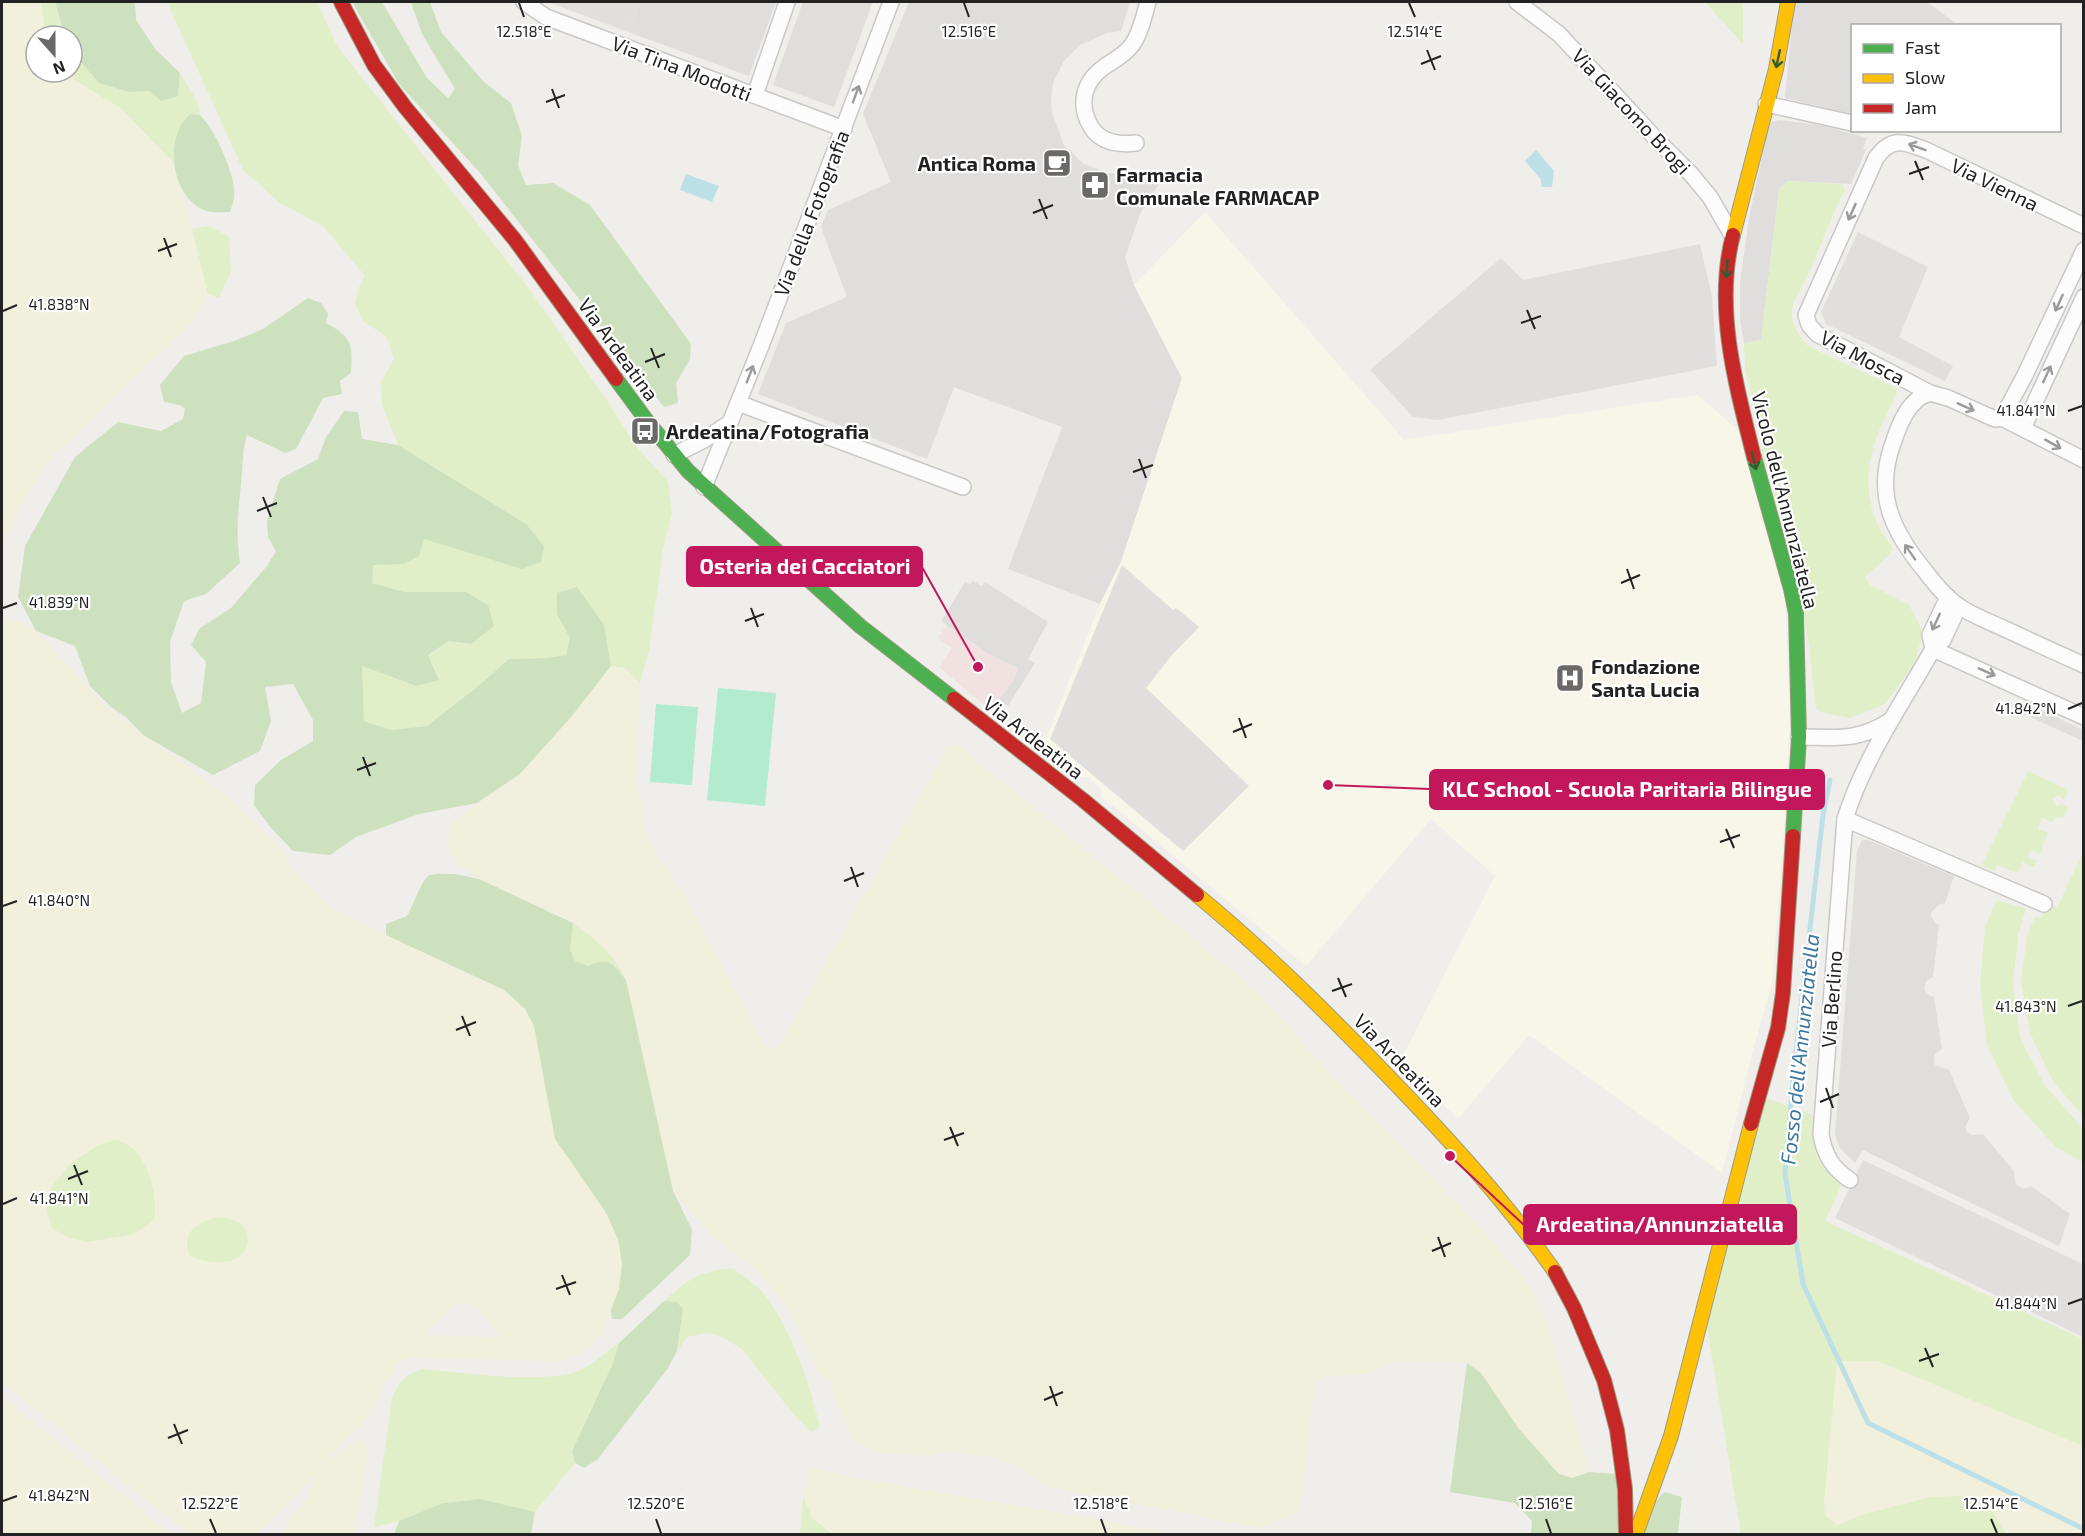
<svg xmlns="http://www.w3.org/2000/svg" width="2085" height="1536" font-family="'Exo 2',sans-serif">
<rect width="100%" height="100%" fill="#f0eeeb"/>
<g fill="#dfdedc">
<path d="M640 2H776L749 76 628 32Z"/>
<path d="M803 2H873L834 107 773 85Z"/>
<path d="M909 2H1130L1121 31 1107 33 1080 45 1064 61 1053 83 1051 101 1052 112 1064 145 1084 164 1108 173 1124 175 1139 174 1140 177H1152L1153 172 1169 169 1141 212 1125 257 1134 285 1182 378 1121 562 1100 604 1008 569 1062 427 954 387 927 459 758 394 786 323 847 297 821 227 828 210 891 182 863 114Z"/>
<path d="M1794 2H1927L1958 25 1852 26V114L1785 98Z"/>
<path d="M1780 120 1825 126 1867 138 1863 148 1866 150 1851 184 1787 181 1779 189 1761 340 1744 343 1740 320V282L1749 218 1768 129 1771 122Z"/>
<path d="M973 581 982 586 985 582 1048 622 1028 659 1035 663 1008 706 999 699 1014 680 1009 664 990 655 941 621 965 582 970 584Z"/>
<path d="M1862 840H1868L1954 876 1945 903 1938 905 1930 914 1935 923 1939 925 1933 977 1926 981 1924 990 1930 996 1934 997 1942 1049 1935 1054 1934 1059 1935 1065 1949 1070 1970 1118 1965 1127 1967 1132 1971 1135 1983 1134 2014 1171 2016 1185 2024 1189 2031 1186 2070 1214 2059 1246 1863 1150 1855 1163 1840 1148 1835 1135 1857 851Z"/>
</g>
<path fill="#f2e1e1" d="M947 625 990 655 1018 668 1014 680 990 710 939 667 952 648 938 638Z"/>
<path fill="#f8f6e8" d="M1205 212 1404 440 1697 395 1743 434 1785 593 1790 727 1784 832 1772 983 1753 1050 1722 1173 1529 1035 1458 1119 1400 1061 1495 876 1431 819 1306 966 1101 796V789L1088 777H1079L1042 748 1100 604 1121 562 1182 378 1134 285Z"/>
<g fill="#f1f0dd" fill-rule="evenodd">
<path d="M2 2H41L44 26 50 36H36V72H70L76 81 122 109 174 163 208 294 194 321 43 466 2 543Z"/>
<path d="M9 620 22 622 36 631 108 709 228 796 279 847 301 880 334 910 504 990 525 1009 534 1026 555 1139 605 1211 618 1239 622 1264 619 1289 602 1334 593 1345 577 1355 561 1361 414 1358 406 1359 399 1363 383 1387 371 1414 320 1468 343 1449 360 1441 369 1448 354 1534H280L310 1493 314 1475 257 1534H188L2 1382V1075L5 1061 2 1031V625ZM467 1303 478 1310 500 1337 424 1335 454 1304Z"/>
<path d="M611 666 625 668 640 683 636 786 644 814 647 839 686 898 763 1043 768 1050 779 1046 947 748 958 745 1260 994 1315 1057 1484 1232 1532 1289 1546 1321 1589 1472 1572 1478 1559 1474 1519 1429 1481 1373 1467 1363 1446 1361 1391 1363 1370 1373 1323 1377 1314 1387 1300 1511 1260 1528 1049 1487 1015 1465 992 1457 948 1451 928 1456 872 1452 853 1440 829 1383 819 1374 787 1307 753 1266 713 1237 673 1191 626 980 616 960 602 945 573 923 479 879 456 863 448 847 449 824 520 774 571 717Z"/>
<path d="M1836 1361H1877L2083 1446V1534H2006L1990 1508 1861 1515 1837 1525 1825 1514 1824 1502Z"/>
<path d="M2 1396 170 1534H2Z"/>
<path d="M811 1468 864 1479 1179 1534H832L812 1518 803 1496Z"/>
</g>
<g fill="#e0efc7">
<path d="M41 2H55L65 36H50L44 26Z"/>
<path d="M167 2H317L337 46 530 290 610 405 635 445 668 482 672 512 663 549 649 651 640 683 625 668 611 666 604 625 557 614 570 638 566 655 547 658 509 659 477 687 427 726 391 730 364 721 362 666 415 686 439 679 428 656 449 641 471 644 467 592H404L372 583 373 565 424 538 447 545 526 524 398 445 382 405 381 382 394 359 386 336 363 321 355 304 358 289 365 276 323 226 280 203 243 170Z"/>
<path d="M1705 2H1743V44Z"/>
<path d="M72 52 99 83 129 92 150 91 178 95 180 73 198 103 200 115 190 114 175 142 174 163 122 109 76 81 70 72H72Z"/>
<path d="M1787 181 1842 184 1845 190C1830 218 1821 247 1808 275 1802 289 1790 302 1792 318 1794 329 1801 338 1808 346L1894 387 1897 394C1875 435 1858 474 1876 521 1880 530 1888 540 1893 549L1887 557 1865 577 1870 585 1909 605 1923 632 1915 663 1885 704 1850 718 1824 713 1817 710 1815 704 1809 646 1797 574 1775 508 1771 479 1764 461 1756 413 1745 369 1744 343 1761 340 1779 190Z"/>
<path d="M209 226 229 237 231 271 219 298 208 294 192 229Z"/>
<path d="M2028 771 2068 790 2064 800 2058 795 2052 799 2056 806 2063 803V805L2068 808 2063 818 2056 817 2053 822 2042 818 2038 829 2048 833 2039 855 2032 850 2028 854 2030 859 2037 860 2034 867 2023 862 2018 873 1997 865 1995 871 1982 865Z"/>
<path d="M2083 852V1116L2052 1080 2030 1033 2021 982 2027 936 2035 916 2041 918 2046 905 2057 908Z"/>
<path d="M1997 900 2026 909 2018 935 2013 983 2020 1038 2045 1086 2083 1128 2082 1162 2055 1146 2014 1101 1987 1045 1980 984 1985 926Z"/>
<path d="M573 923C598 942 612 951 626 980 613 964 609 956 588 966L575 961 570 949Z"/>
<path d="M1765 1098 1812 1114 1818 1158 1841 1186 1825 1221 2083 1339V1446L1877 1361H1837L1824 1502 1825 1515 1837 1525 1861 1515 1931 1497 1963 1496 1990 1508 2006 1534H1741L1707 1327Z"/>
<path d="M115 1140C119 1141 124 1143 128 1145 148 1156 159 1200 154 1220L135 1234 87 1242 67 1237 52 1228 47 1211 50 1189 69 1165 98 1145Z"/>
<path d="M219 1217C225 1218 233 1219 238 1222 254 1231 249 1255 233 1260 220 1264 201 1262 190 1256 180 1231 198 1222 219 1217Z"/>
<path d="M733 1268C743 1277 757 1285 765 1295 793 1333 809 1382 820 1427L811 1432 795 1416 742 1349 722 1337 707 1333 687 1337 677 1351 683 1309 677 1302 664 1301C690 1278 698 1272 733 1268Z"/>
<path d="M619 1343 613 1363 572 1451 575 1463 535 1512 481 1499 443 1503 399 1521 374 1527 392 1398C400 1380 404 1376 422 1369 459 1372 550 1386 582 1369 595 1363 607 1351 619 1343Z"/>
<path d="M803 1496 812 1518 832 1534H800Z"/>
</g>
<g fill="#cde1be">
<path d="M55 2H135L136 20 156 50 180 73 178 96 161 101 150 91 129 92 99 83 72 52V36H65Z"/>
<path d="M352 2H382L427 78 448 98 455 89 422 34 411 2H430L441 32 484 82 511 103 522 136 518 165 526 185 553 183 590 205 691 344 690 359 676 383 678 403 664 407 481 174 399 84Z"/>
<path d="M190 114 200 115C215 130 237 176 234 198 233 203 231 208 230 212 223 212 213 213 206 211 175 200 166 152 181 125 183 121 187 118 190 114Z"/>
<path d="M308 298 321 303 328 314 326 323C352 337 353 344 351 373L340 381 342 394 323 398 296 449 285 453 247 435C243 448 243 459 242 473 239 506 235 529 240 563L206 594 184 601 170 642 171 682 182 713 201 703 206 662 191 645 200 628 231 608 267 566 276 551 268 537 267 521 280 479 318 459 326 437 344 411 358 412 362 439 398 445 526 524 544 546 541 562 522 569 424 539 419 556 403 564 373 565 372 583 404 592H466L488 605 494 626 471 644 449 641 428 655 439 680 416 686 362 666 364 721 391 730 427 726 477 687 509 659 547 658 566 655 570 638 557 614V593L577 587 604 625 611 666 571 717 520 774 477 803 419 814 356 837 330 855 293 851 271 828 254 805 255 785 281 760 313 741V720L293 684 265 687 271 721 260 751 213 775 143 735 127 718 111 707 90 686 75 646 36 631 18 597 25 546 75 457 118 422 161 431 183 419 185 409 180 405 164 402 160 385 184 356 234 341 263 329Z"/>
<path d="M455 874 479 879 573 923 570 949 575 961 588 966C609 956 613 964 626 980L673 1191 692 1230 690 1255 622 1319H612L611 1310 619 1289 622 1264 618 1239 605 1211 555 1139 534 1026 525 1009 504 990 386 935V924L407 916C413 906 422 878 430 875 437 873 447 874 455 874Z"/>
<path d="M664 1301 677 1302 683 1309 677 1351 668 1368 598 1459 584 1468 575 1463 572 1451 613 1363 619 1343Z"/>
<path d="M1467 1363 1481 1373 1519 1429 1559 1474 1572 1478 1589 1472 1616 1474 1621 1534H1531L1532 1521 1515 1503 1450 1492Z"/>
<path d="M1664 1492 1682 1497 1678 1534H1629Z"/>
<path d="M481 1499 535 1512 531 1534H394L399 1521 443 1503Z"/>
</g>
<g fill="#b2ebcf">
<path d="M718 688 776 693 765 806 707 800Z"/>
<path d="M656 704 698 707 692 785 650 782Z"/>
</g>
<g fill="#e0dfde">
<path d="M551 2H640L628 32 551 3Z"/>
<path d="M1858 232 1928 267 1899 337 1953 366 1945 381 1826 324 1821 312Z"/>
<path d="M1700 244 1712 296 1717 366 1438 420 1413 417 1370 370 1501 258 1523 280Z"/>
<path d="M1122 565 1173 610 1176 608 1199 627 1172 655 1146 688 1249 786 1183 851 1050 739Z"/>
<path d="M2035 707 2083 730V741L2021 713Z"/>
<path d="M1863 1160 2083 1264V1337L1835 1218Z"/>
</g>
<g fill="#bce0e6">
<path d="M1536 150 1554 171 1552 187H1542L1540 178 1525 161Z"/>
<path d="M686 174 719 186 712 202 680 190Z"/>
</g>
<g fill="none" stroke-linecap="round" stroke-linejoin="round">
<path stroke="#bce0e6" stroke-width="5" d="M1830 780 1823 815 1794 1068 1785 1174 1803 1284 1868 1423 2084 1529"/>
<g stroke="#c9c8c7" stroke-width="18">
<g id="street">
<path d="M524 2 546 17 844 129"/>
<path d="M1517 2 1559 34 1657 140 1690 173 1710 197 1732 235"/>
<path d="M755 95 787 2"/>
<path d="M1766 104 1852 123"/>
<path d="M1136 143C1119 145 1101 143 1091 127 1078 105 1083 82 1104 67 1114 60 1125 55 1132 45 1141 32 1144 16 1148 2"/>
<path d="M2084 226 1926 150C1904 142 1892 136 1876 158L1806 315 1809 325 1817 334 1930 393 1948 398 1995 419 2002 418 2084 460"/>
<path d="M1930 393C1908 399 1899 425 1892 446 1875 496 1893 532 1925 571 1934 583 1946 598 1960 607 1974 616 1990 622 2005 629 2031 641 2057 653 2084 665"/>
<path d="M738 403 963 487"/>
<path d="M2002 418 2025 375 2084 250"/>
<path d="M2023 428 2084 297"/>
<path d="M674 455 704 440 728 424"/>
<path d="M704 487 761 346 891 2"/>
<path d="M1933 649 2084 717"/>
<path d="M1933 649 1930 635 1948 597"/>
<path d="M1799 737C1836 737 1858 742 1891 720"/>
<path d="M1845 819 2044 904"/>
<path d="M1850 1180C1833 1169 1824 1155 1821 1134L1845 819C1864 758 1902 704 1933 649L1943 640 1959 606"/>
</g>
</g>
<g stroke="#9b9c81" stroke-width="16">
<g id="fast">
<path d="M616 379 647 421 688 471 860 626 954 699"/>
<path d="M1754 457 1791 589 1796 614 1799 737 1793 836"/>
</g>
</g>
<g stroke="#9b9c81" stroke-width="16">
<g id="slow">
<path d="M1733 235 1776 69 1788 2"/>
<path d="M1197 895C1264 950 1326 1012 1386 1074 1446 1136 1505 1200 1555 1272"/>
<path d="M1636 1534 1671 1436 1751 1124"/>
</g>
</g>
<g stroke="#9b9c81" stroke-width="16">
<g id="jam">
<path d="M341 2 374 65 405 107 515 240 616 379"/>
<path d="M1733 235C1714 308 1736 386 1754 457"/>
<path d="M954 699 1083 800 1197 895"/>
<path d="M1751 1124 1778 1028 1783 993 1793 836"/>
<path d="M1555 1272 1574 1308 1604 1380 1617 1430 1625 1489 1626 1534"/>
</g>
</g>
<use href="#street" stroke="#fdfcfc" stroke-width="15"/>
<use href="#fast" stroke="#4caf50" stroke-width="14"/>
<use href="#slow" stroke="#ffc107" stroke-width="14"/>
<use href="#jam" stroke="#c62828" stroke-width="14"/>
</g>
<defs><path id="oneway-shaft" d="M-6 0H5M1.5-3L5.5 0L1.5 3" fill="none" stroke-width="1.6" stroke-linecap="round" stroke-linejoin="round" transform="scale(1.5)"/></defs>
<g stroke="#335a34">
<use href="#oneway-shaft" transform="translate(1778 59) rotate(102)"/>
<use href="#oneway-shaft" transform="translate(1727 269) rotate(93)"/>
<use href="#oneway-shaft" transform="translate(1754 461) rotate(76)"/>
</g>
<g stroke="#9a9a9a">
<use href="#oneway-shaft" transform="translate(856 94) rotate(-70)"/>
<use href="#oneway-shaft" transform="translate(1917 147) rotate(-160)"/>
<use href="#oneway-shaft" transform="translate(1852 212) rotate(114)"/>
<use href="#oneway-shaft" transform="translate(2059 303) rotate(115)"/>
<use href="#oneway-shaft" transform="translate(750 374) rotate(-69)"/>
<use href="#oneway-shaft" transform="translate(2047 374) rotate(-65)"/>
<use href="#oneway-shaft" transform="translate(1966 407) rotate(24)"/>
<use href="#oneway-shaft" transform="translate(2053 444) rotate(29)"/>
<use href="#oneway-shaft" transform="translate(1910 552) rotate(-125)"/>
<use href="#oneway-shaft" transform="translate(1936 622) rotate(115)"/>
<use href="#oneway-shaft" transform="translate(1987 672) rotate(24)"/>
</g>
<path fill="none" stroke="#222" stroke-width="2" d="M519 3 524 17M964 3 969 17M1409 3 1415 17M1427 50 1435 70M1421 64 1441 56M552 89 559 108M546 102 565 95M1915 161 1923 180M1909 174 1929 167M1039 199 1047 219M1033 213 1053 205M164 238 171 257M158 251 177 244M1527 310 1535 329M3 311 17 305M1521 323 1541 316M651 348 659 368M645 362 665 354M2068 411 2082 406M1139 459 1146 478M1133 472 1153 465M263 497 271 517M257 511 277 503M1627 569 1634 589M1621 583 1640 575M3 608 17 603M751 608 758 627M745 621 764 614M2068 709 2082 703M1239 718 1246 738M1233 732 1252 724M363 757 370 776M357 770 376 763M1726 829 1734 848M1720 842 1740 835M851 867 858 887M844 881 864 873M3 906 17 901M1338 978 1346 997M1332 991 1352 984M2068 1006 2082 1001M462 1016 470 1036M456 1030 476 1022M1826 1088 1833 1108M1820 1102 1839 1094M950 1127 958 1146M944 1140 964 1133M74 1165 82 1185M68 1179 88 1171M3 1204 17 1198M1438 1237 1445 1257M1432 1251 1451 1243M562 1275 570 1295M556 1289 576 1282M2068 1304 2082 1299M1925 1348 1933 1367M1919 1361 1939 1354M1050 1386 1057 1406M1044 1400 1063 1392M174 1424 182 1444M168 1438 188 1430M3 1501 17 1496M210 1519 216 1533M656 1519 661 1533M1101 1519 1106 1533M1546 1519 1551 1533M1991 1519 1997 1533"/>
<defs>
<g id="cafe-square" transform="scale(1.5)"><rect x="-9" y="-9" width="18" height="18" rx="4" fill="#6a6968" stroke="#fff"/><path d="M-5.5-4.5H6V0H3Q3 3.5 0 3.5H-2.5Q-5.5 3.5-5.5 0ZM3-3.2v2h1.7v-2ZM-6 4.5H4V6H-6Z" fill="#fff"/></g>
<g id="pharmacy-square" transform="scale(1.5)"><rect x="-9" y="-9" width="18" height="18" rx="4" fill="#6a6968" stroke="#fff"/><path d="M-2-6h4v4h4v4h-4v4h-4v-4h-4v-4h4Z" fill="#fff"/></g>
<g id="bus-square" transform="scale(1.5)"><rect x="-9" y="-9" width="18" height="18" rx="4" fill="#6a6968" stroke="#fff"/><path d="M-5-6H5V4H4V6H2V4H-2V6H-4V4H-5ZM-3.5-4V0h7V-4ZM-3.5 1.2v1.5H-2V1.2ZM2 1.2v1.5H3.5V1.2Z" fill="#fff"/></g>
<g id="hospital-square" transform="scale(1.5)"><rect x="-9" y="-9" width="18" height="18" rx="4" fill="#6a6968" stroke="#fff"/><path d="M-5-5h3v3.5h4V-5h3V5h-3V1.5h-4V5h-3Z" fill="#fff"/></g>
</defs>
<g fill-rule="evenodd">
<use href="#cafe-square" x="1057" y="163"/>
<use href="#pharmacy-square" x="1095" y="185"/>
<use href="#bus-square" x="645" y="431"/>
<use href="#hospital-square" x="1570" y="678"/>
</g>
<g text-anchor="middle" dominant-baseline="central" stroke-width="4.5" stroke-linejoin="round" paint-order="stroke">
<g font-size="20" fill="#222" stroke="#fff">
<text transform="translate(682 68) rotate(21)">Via Tina Modotti</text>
<text transform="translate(1632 111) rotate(47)">Via Giacomo Brogi</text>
<text transform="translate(1995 184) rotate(26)">Via Vienna</text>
<text transform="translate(811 213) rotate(-69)">Via della Fotografia</text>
<text transform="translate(619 349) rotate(54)">Via Ardeatina</text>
<text transform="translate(1863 357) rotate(28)">Via Mosca</text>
<text transform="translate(1786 500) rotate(76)">Vicolo dell'Annunziatella</text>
<text transform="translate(1034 737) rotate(38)">Via Ardeatina</text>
<text transform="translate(1831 999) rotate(-86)">Via Berlino</text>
<text transform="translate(1400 1060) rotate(46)">Via Ardeatina</text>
</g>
<g font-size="20" font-weight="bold" fill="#222" stroke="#fff" text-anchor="start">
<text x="1036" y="163" text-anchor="end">Antica Roma</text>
<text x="1116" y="174">Farmacia<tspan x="1116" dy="23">Comunale FARMACAP</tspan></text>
<text x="666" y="431">Ardeatina/Fotografia</text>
<text x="1591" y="666">Fondazione<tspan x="1591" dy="23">Santa Lucia</tspan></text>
</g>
<g font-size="21" font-style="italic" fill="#3c77a2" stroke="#fff">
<text transform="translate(1799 1049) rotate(-84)">Fosso dell'Annunziatella</text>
</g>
</g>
<g font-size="15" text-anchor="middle" fill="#222" stroke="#fff" stroke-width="4.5" stroke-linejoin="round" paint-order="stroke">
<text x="524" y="37">12.518°E</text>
<text x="969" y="37">12.516°E</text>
<text x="1415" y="37">12.514°E</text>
<text x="59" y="310">41.838°N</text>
<text x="2026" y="416">41.841°N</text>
<text x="59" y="608">41.839°N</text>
<text x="2026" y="714">41.842°N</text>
<text x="59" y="906">41.840°N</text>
<text x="2026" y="1012">41.843°N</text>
<text x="59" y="1204">41.841°N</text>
<text x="2026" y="1309">41.844°N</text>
<text x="59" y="1501">41.842°N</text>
<text x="210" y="1509">12.522°E</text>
<text x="656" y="1509">12.520°E</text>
<text x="1101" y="1509">12.518°E</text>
<text x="1546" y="1509">12.516°E</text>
<text x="1991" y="1509">12.514°E</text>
</g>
<path fill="none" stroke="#c2185b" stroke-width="2" d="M978 667L922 567M1328 785L1430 789M1450 1156L1524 1225"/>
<g fill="#c2185b" stroke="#fff" stroke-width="2">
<circle cx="978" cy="667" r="6"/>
<circle cx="1328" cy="785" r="6"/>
<circle cx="1450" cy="1156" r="6"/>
</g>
<g fill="#c2185b" stroke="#c2185b" stroke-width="2">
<rect x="687" y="547" width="235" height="39" rx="6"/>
<rect x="1430" y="770" width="394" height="39" rx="6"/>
<rect x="1524" y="1205" width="272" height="39" rx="6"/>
</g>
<g font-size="21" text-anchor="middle" font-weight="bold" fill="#fff">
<text x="805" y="574">Osteria dei Cacciatori</text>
<text x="1627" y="797">KLC School - Scuola Paritaria Bilingue</text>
<text x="1660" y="1232">Ardeatina/Annunziatella</text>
</g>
<rect width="2085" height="1536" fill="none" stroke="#222222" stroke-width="6"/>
<rect x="1851" y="24" width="210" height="108" fill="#ffffff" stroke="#a7a7a7" stroke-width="1.5"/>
<rect x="1863" y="44" width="30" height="9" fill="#4caf50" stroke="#a7a7a7" stroke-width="1.5"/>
<text x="1905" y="54" font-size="18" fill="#222222">Fast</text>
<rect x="1863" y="74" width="30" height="9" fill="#ffc107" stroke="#a7a7a7" stroke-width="1.5"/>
<text x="1905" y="84" font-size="18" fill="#222222">Slow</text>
<rect x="1863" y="104" width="30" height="9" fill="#c62828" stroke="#a7a7a7" stroke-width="1.5"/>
<text x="1905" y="114" font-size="18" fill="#222222">Jam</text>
<g transform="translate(54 54) rotate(159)"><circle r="28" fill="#ffffff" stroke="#a7a7a7" stroke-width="1.5"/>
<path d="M0-4.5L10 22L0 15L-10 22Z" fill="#6a6968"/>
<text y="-9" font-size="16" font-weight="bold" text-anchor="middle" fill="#222222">N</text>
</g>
</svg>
